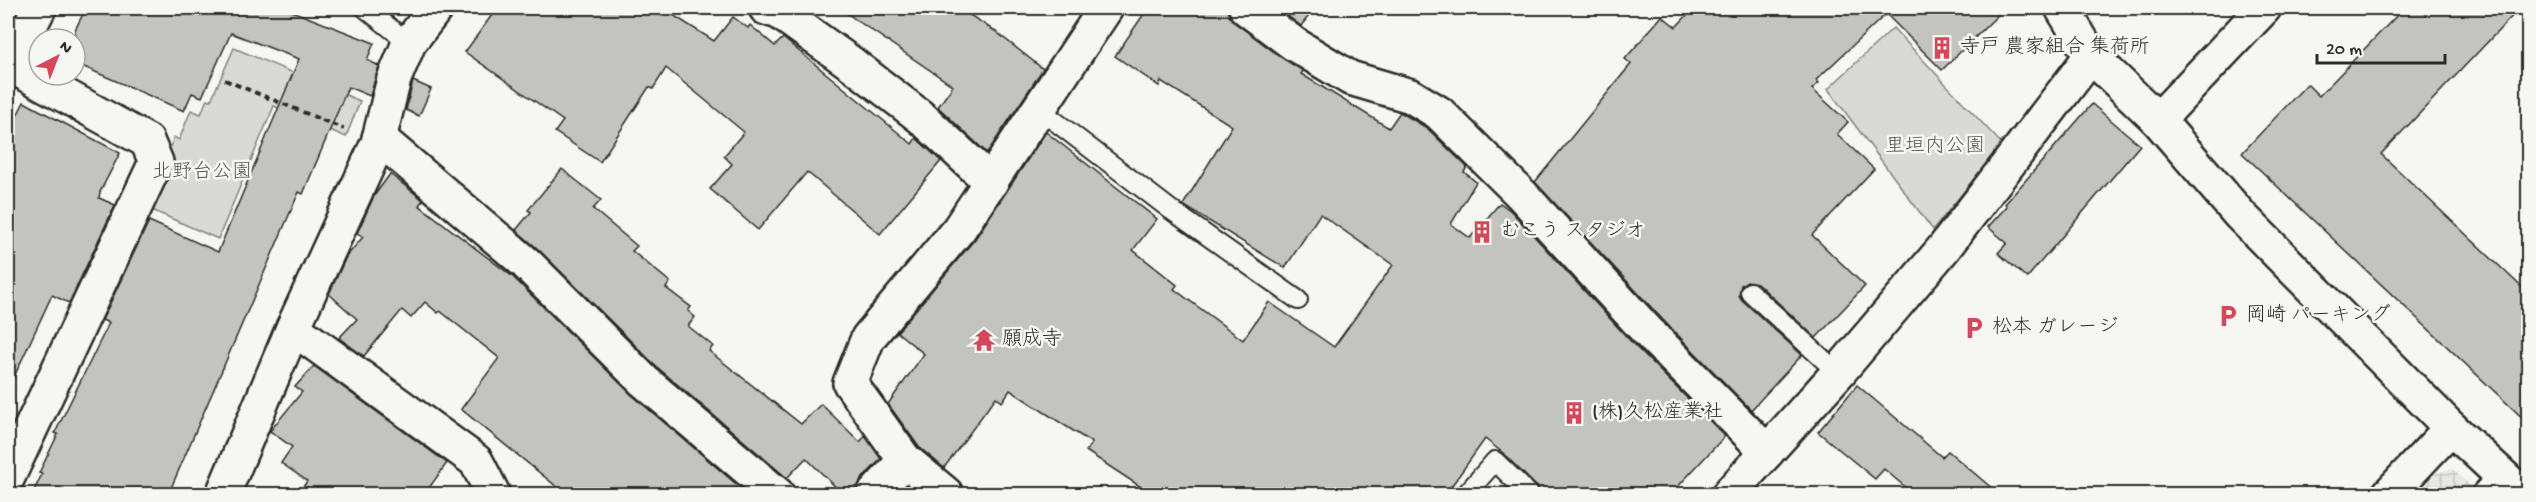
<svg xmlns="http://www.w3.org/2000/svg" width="2536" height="502" font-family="'Gochi Hand','Klee One',sans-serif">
<defs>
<pattern id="industrial-grid" width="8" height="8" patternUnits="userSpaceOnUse" patternTransform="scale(1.5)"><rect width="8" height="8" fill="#e7e7e3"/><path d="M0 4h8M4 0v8" fill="none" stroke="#c6c6c3"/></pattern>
</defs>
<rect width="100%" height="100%" fill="#f6f6f2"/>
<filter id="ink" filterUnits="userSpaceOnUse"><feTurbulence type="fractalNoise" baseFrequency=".0167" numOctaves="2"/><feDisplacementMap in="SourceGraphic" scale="12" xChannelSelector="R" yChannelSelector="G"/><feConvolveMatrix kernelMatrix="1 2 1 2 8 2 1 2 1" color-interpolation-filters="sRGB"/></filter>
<g filter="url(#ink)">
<path fill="url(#industrial-grid)" d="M2452 469 2480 494H2416L2436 473Z"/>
<g fill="#d9d9d5" stroke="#828280" stroke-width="1.5">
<path d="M1893 28 2002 144 1933 230 1828 89Z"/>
<path d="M234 48 360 101 346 137 274 106 218 239 145 207 174 137 179 140 191 110 201 114 207 99 211 100Z"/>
</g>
<g fill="#c3c3c0" stroke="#2b2b2b" stroke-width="1.5">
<path d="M86 8H284L374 43 367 60 379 66 370 96 348 87 303 194 299 192 168 495H32L42 474 39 473 58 434 55 433 109 323 102 320 149 221 218 252 299 59 231 33 202 97 192 93 184 111 75 63V30Z"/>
<path d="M497 8H662L714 41 733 17 748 28 750 25 775 46 783 38 912 144 916 138 941 161 880 234 807 172 758 230 710 189 732 164 724 156 744 132 666 68 653 89 649 87 600 162 555 132 563 121 465 52Z"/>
<path d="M839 8H959L995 31 1043 69 987 153 938 107 953 86Z"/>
<path d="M1148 8H1228L1229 16 1235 23 1303 71 1301 74 1389 128 1400 112 1427 128 1467 167 1464 172 1476 182 1451 224 1470 238 1500 203 1511 211 1635 346 1725 436 1670 495H1545L1503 453 1485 439 1445 495H1153L1086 451 1092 443 1010 390 1002 402 996 397 944 468 919 447 888 404 924 354 897 332 975 239 1046 132 1157 219 1133 250 1177 285 1174 289 1243 340 1269 302 1334 347 1393 265 1320 214 1285 268 1183 205 1232 126 1161 81 1159 86 1115 56Z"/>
<path d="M1277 8H1315L1301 26Z"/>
<path d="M1694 8H2005L1942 70 1886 14 1816 80 1819 83 1812 89 1848 122 1837 134 1874 169 1812 235 1865 286 1816 338 1757 283 1747 281 1741 285 1739 295 1742 300 1802 355 1751 410 1663 320 1535 182 1631 64 1625 59 1662 16 1676 27Z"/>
<path d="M2404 8H2520L2381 154 2529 294V424L2242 153 2307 84 2319 96Z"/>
<path d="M413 81 431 89 419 116 406 110Z"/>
<path d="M24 102 120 153 100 192 99 198 115 205 69 303 52 295 8 390V133Z"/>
<path d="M2092 104 2140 145 2027 278 1998 253 2007 243 1988 227 2007 206 2005 204Z"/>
<path d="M562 169 601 200 593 209 637 246 632 251 670 282 666 288 691 307 688 311 695 317 688 326 713 346 709 351 801 424 821 404 860 442 865 436 881 459 860 481 856 495H844L806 458 787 478 657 367 539 250 516 230 531 212 528 210Z"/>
<path d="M390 174 423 200 419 205 513 277 632 395 749 495H567L461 409 499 358 440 311 438 313 425 302 411 318 402 310 364 356 339 338 357 319 329 294 346 257 363 237 357 233 374 196Z"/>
<path d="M314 366 447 463 424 495H298L307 481 281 463 292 447 270 431 302 392 295 387Z"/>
<path d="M1857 385 1942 457 1948 451 2000 495H1908L1911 492 1884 469 1875 479 1818 432Z"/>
</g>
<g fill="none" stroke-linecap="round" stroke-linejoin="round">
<g stroke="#2b2b2b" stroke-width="22">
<g id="service">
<path d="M365 8 409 43"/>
<path d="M1039 109 1171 210 1298 300"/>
<path d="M1750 292 1838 373"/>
<path d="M1466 494 1495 461 1529 494"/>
<path d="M2480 494 2499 473"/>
</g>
</g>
<g stroke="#2b2b2b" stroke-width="38">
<g id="minor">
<path d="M766 8 779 12 852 64 922 118 991 182"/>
<path d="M1246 8 1294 44 1350 78 1411 96 1439 113 1522 195 1649 333 1767 452"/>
<path d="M2062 8 2091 56 2158 120 2240 215 2451 428 2522 494"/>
<path d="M8 69 39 8"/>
<path d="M2158 120 2264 8"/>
<path d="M379 138 526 263 644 381 777 494"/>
<path d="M293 328 476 461 493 494"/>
<path d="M8 477 156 162 147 141 10 65"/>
<path d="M223 494 293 328 378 143 394 79 409 43 436 8"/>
<path d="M874 494 905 460"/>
<path d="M946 494 905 460 850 383 868 338 959 229 1106 8"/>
<path d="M1729 494 1838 373 1944 248 2091 56"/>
<path d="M2389 494 2451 428"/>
</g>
</g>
<path stroke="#2b2b2b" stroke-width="4" stroke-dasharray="6 4.5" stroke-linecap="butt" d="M225 80 344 129"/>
<use href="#service" stroke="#f6f6f2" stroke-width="18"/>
<use href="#minor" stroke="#f6f6f2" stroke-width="33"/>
</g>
</g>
<defs>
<g id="building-bare" transform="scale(1.8)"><path d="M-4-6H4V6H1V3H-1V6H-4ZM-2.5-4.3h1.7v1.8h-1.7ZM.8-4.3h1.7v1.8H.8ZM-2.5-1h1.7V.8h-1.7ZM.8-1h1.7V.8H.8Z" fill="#d1495b" stroke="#f6f6f2" stroke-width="2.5" paint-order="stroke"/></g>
<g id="parking-bare" transform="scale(1.8)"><path d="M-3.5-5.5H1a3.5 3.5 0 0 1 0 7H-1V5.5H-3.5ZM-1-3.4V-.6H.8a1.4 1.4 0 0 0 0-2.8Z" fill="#d1495b" stroke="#f6f6f2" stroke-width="2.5" paint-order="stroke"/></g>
<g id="temple-bare" transform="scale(1.8)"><path d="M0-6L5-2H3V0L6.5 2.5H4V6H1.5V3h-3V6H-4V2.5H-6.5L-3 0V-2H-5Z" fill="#d1495b" stroke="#f6f6f2" stroke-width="2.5" paint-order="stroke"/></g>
</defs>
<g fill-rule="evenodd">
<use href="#building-bare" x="1942" y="48"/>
<use href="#building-bare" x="1482" y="232"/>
<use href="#parking-bare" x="2228" y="316"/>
<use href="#parking-bare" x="1974" y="328"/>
<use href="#temple-bare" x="984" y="340"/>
<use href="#building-bare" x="1574" y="413"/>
</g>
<g text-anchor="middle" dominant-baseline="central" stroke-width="5" stroke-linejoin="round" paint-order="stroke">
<g font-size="20" fill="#2b2b2b" stroke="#f6f6f2" text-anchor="start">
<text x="1960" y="48">寺戸 農家組合 集荷所</text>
<text x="1500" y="232">むこう スタジオ</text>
<text x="2246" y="316">岡崎 パーキング</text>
<text x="1992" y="328">松本 ガレージ</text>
<text x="1002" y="340">願成寺</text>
<text x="1592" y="413">(株)久松産業社</text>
</g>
<g font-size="20" fill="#565656" stroke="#f6f6f2">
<text x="1935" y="147">里垣内公園</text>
<text x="202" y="173">北野台公園</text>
</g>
</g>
<rect width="2536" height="502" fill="none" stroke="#f6f6f2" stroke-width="30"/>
<rect x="15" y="15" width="2506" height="472" fill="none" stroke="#2b2b2b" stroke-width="2" filter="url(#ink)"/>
<g transform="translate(57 57) rotate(42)"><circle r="28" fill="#f6f6f2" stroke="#a5a5a2" stroke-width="1.5"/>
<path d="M0-4.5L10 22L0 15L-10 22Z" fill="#d1495b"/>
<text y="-9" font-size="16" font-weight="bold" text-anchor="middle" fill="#2b2b2b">N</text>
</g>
<path d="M2317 54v9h128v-9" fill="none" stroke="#2b2b2b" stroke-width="3"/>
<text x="2326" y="54" font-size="18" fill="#2b2b2b" stroke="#f6f6f2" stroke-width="4.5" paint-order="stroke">20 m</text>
</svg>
